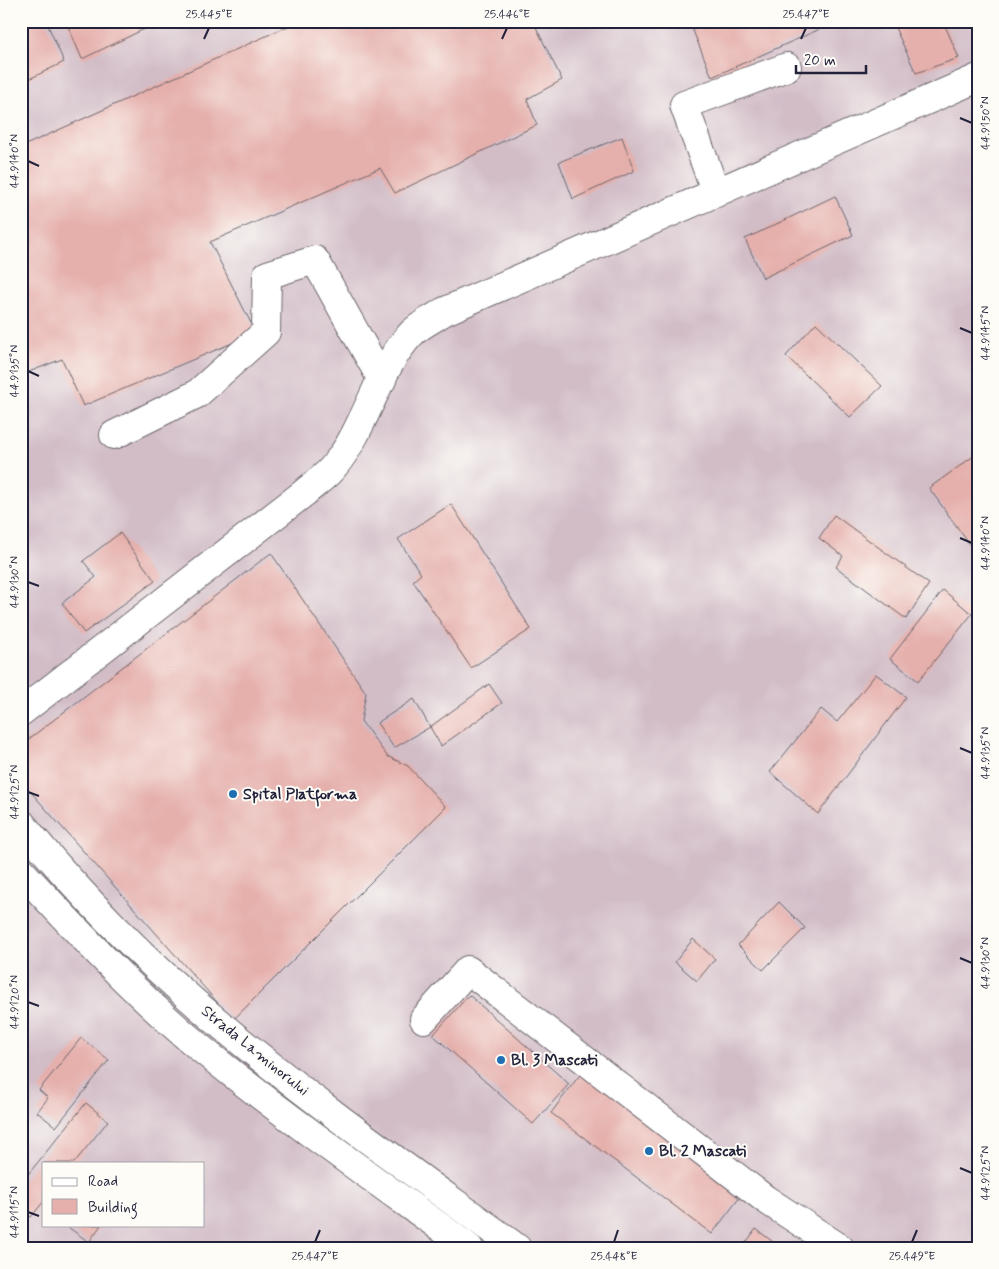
<svg xmlns="http://www.w3.org/2000/svg" width="999" height="1269" font-family="Mynerve,sans-serif">
<rect width="100%" height="100%" fill="#fdfcf7"/>
<filter id="ink" filterUnits="userSpaceOnUse"><feTurbulence type="fractalNoise" baseFrequency=".02" numOctaves="2"/><feDisplacementMap in="SourceGraphic" scale="10" xChannelSelector="R" yChannelSelector="G"/><feConvolveMatrix kernelMatrix="1 2 1 2 8 2 1 2 1" color-interpolation-filters="sRGB"/></filter>
<filter id="wash" filterUnits="userSpaceOnUse"><feTurbulence type="fractalNoise" baseFrequency=".0096" numOctaves="4" result="noise"/><feDisplacementMap in="SourceGraphic" scale="20" xChannelSelector="R" yChannelSelector="G"/><feGaussianBlur stdDeviation="1.12" result="paint"/><feColorMatrix in="noise" values="0 0 0 0 0 0 0 0 0 0 0 0 0 0 0 0 0 1.4 0 .05"/><feComposite in="paint" operator="in"/></filter>
<g filter="url(#wash)">
<rect width="100%" height="100%" fill="#f5e3ca"/>
<path fill="#d2bdc7" fill-rule="evenodd" d="M21 21H978V1248H21ZM44 1163H204V1225H44Z"/>
<g id="blocks">
<g fill="#e5afab">
<path d="M21 21H46L64 62 21 83Z"/>
<path d="M66 21H161L82 59Z"/>
<path d="M299 21H533L562 80 527 99 537 125 395 193 380 168 210 242 256 333 83 406 62 359 21 375V147Z"/>
<path d="M689 21H838L712 77Z"/>
<path d="M892 21H943L959 58 916 73Z"/>
<path d="M622 137 634 171 573 199 559 162Z"/>
<path d="M835 196 853 235 763 278 745 239Z"/>
<path d="M816 323 882 386 850 417 786 356Z"/>
<path d="M978 453V556L929 488Z"/>
<path d="M451 504 531 629 471 668 413 581 421 574 398 539Z"/>
<path d="M834 515 929 584 906 619 836 567 843 556 819 538Z"/>
<path d="M120 533 155 581 84 633 62 603 96 577 83 561Z"/>
<path d="M271 553 366 693 361 721 387 756 408 766 446 807 233 1020 21 781V745Z"/>
<path d="M943 590 972 614 918 681 890 659Z"/>
<path d="M876 674 906 697 818 814 770 772 821 709 837 722Z"/>
<path d="M489 684 502 703 441 746 430 727Z"/>
<path d="M414 699 430 727 394 748 377 723Z"/>
<path d="M779 902 805 928 763 970 738 945Z"/>
<path d="M693 939 715 959 697 981 675 962Z"/>
<path d="M469 995 569 1084 533 1124 433 1035Z"/>
<path d="M81 1038 109 1060 56 1127 37 1112 48 1098 39 1090Z"/>
<path d="M585 1068 746 1189 712 1234 551 1113Z"/>
<path d="M86 1103 108 1121 74 1163H44V1201L31 1217 21 1209V1183Z"/>
<path d="M65 1225H101L89 1242Z"/>
<path d="M756 1229 781 1248H742Z"/>
</g>
</g>
</g>
<g filter="url(#ink)">
<use href="#blocks" fill-opacity="0" stroke="#6c666d" stroke-width="1"/>
<g fill="none" stroke-linecap="round" stroke-linejoin="round">
<g stroke="#6c666d" stroke-width="30">
<g id="minor">
<path d="M716 193 684 105 787 67"/>
<path d="M114 435 197 394 266 332 267 275 315 260 382 380"/>
<path d="M21 712 304 493C314 484 327 476 335 465 367 426 377 369 412 333 420 325 433 319 443 312L978 78"/>
<path d="M424 1019 468 970 765 1199 840 1248"/>
</g>
</g>
<g stroke="#6c666d" stroke-width="30">
<g id="major">
<path d="M21 823C80 895 149 965 221 1025 315 1104 417 1175 517 1248"/>
<path d="M21 871C78 932 135 994 199 1047 286 1118 378 1182 469 1248"/>
</g>
</g>
<use href="#minor" stroke="#fff" stroke-width="28"/>
<use href="#major" stroke="#fff" stroke-width="28"/>
</g>
</g>
<path fill="none" stroke="#22223b" stroke-width="2" d="M204 39 209 28M502 39 507 28M801 39 806 28M960 118 972 123M28 161 39 166M960 328 972 333M28 371 39 376M960 538 972 543M28 582 39 586M960 748 972 753M28 792 39 796M960 958 972 963M28 1002 39 1006M960 1168 972 1173M28 1212 39 1216M315 1242 320 1230M614 1242 618 1230M912 1242 917 1230"/>
<g fill="#1f6fb2" stroke="#fdfcf7" stroke-width="2">
<circle cx="233" cy="794" r="5"/>
<circle cx="501" cy="1060" r="5"/>
<circle cx="649" cy="1151" r="5"/>
</g>
<g text-anchor="middle" dominant-baseline="central" stroke-width="4" stroke-linejoin="round" paint-order="stroke">
<g font-size="16" font-weight="bold" fill="#22223b" stroke="#fdfcf7" text-anchor="start">
<text x="243" y="794">Spital Platforma</text>
<text x="511" y="1060">Bl. 3 Mascati</text>
<text x="659" y="1151">Bl. 2 Mascati</text>
</g>
<g font-size="16" fill="#22223b" stroke="#fdfcf7">
<text transform="translate(255 1051) rotate(39)">Strada Laminorului</text>
</g>
</g>
<rect width="999" height="1269" fill="none" stroke="#fdfcf7" stroke-width="55"/>
<rect x="42" y="1162" width="162" height="65" fill="#fdfcf7" stroke="#a5a5ac"/>
<rect x="52" y="1178" width="25" height="8" fill="#ffffff" stroke="#a5a5ac"/>
<text x="88" y="1186" font-size="15" fill="#22223b">Road</text>
<rect x="52" y="1199" width="25" height="15" fill="#e5afab" stroke="#a5a5ac"/>
<text x="88" y="1212" font-size="15" fill="#22223b">Building</text>
<path d="M796 65v8h70v-8" fill="none" stroke="#22223b" stroke-width="2.5"/>
<text x="804" y="65" font-size="15" fill="#22223b" stroke="#fdfcf7" stroke-width="4" paint-order="stroke">20 m</text>
<rect x="28" y="28" width="944" height="1214" fill="none" stroke="#22223b" stroke-width="2"/>
<g font-size="12" text-anchor="middle" fill="#22223b">
<text x="209" y="18">25.445°E</text>
<text x="507" y="18">25.446°E</text>
<text x="806" y="18">25.447°E</text>
<text transform="translate(985 123) rotate(-90)" y="4">44.9150°N</text>
<text transform="translate(14 161) rotate(-90)" y="4">44.9140°N</text>
<text transform="translate(985 333) rotate(-90)" y="4">44.9145°N</text>
<text transform="translate(14 371) rotate(-90)" y="4">44.9135°N</text>
<text transform="translate(985 543) rotate(-90)" y="4">44.9140°N</text>
<text transform="translate(14 582) rotate(-90)" y="4">44.9130°N</text>
<text transform="translate(985 753) rotate(-90)" y="4">44.9135°N</text>
<text transform="translate(14 792) rotate(-90)" y="4">44.9125°N</text>
<text transform="translate(985 963) rotate(-90)" y="4">44.9130°N</text>
<text transform="translate(14 1002) rotate(-90)" y="4">44.9120°N</text>
<text transform="translate(985 1173) rotate(-90)" y="4">44.9125°N</text>
<text transform="translate(14 1212) rotate(-90)" y="4">44.9115°N</text>
<text x="315" y="1260">25.447°E</text>
<text x="614" y="1260">25.448°E</text>
<text x="912" y="1260">25.449°E</text>
</g>
</svg>
